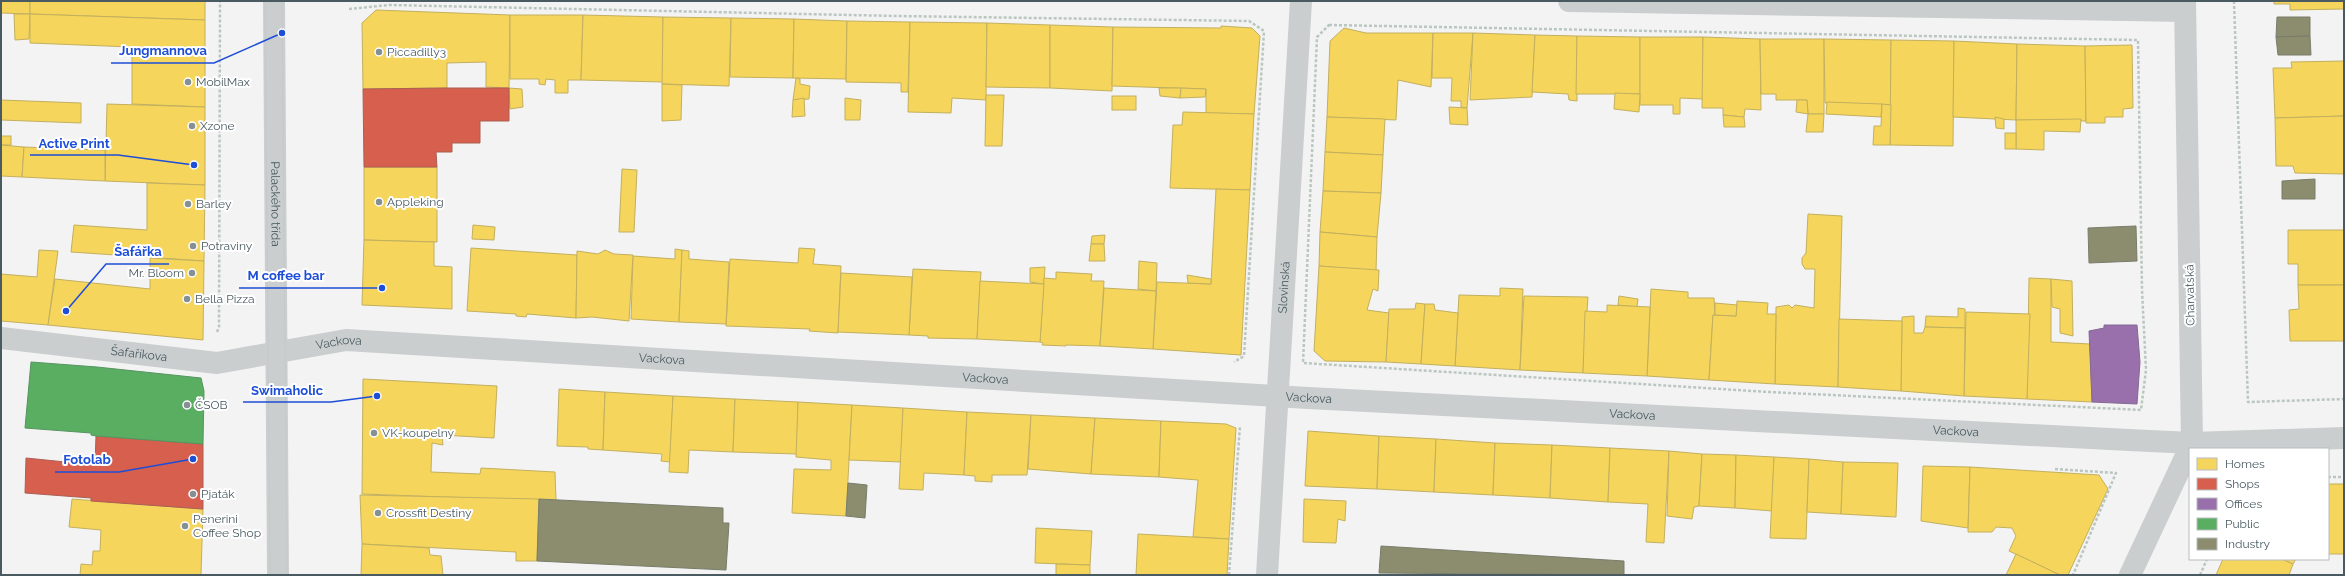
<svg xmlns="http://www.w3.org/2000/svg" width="2345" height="576" font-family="Raleway,sans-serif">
<rect width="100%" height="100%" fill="#f4f3f3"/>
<g fill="#f6d55c" stroke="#c2b05e">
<path d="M1 1H30V14L1 13Z"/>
<path d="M30 1H205V20L30 14Z"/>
<path d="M2274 1H2344V9L2290 10V4H2274Z"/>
<path d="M376 10 510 15 509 88 486 87V62L447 63V88L363 89 362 23Z"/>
<path d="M14 14H30L29 39 15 40Z"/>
<path d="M30 14 205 20V107L132 104V47L30 43Z"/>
<path d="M510 15H583L581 80H568V93H555V80L546 79 545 85 539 84V79H510Z"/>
<path d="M583 15 663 17V82L581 80Z"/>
<path d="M663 17 731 18 729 86 662 84Z"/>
<path d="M731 18 794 19 793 78 730 77Z"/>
<path d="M794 19 847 21 846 79 793 78Z"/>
<path d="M847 21 910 22 908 92H901V83L846 82Z"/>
<path d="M910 22 987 23 986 100 952 98 951 113 908 112Z"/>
<path d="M987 23 1050 25V88L986 87Z"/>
<path d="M1050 25 1113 27 1112 91 1050 88Z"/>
<path d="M1221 26 1252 28 1260 36 1254 114 1206 113V89L1112 86 1113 27 1221 28Z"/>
<path d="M1344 28 1366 33H1433L1431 87 1398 80 1396 120 1327 117 1330 41Z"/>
<path d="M1433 33H1473L1467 108 1461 107V101H1451L1452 78H1432Z"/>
<path d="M1473 33 1535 35 1532 97 1470 100Z"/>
<path d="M1535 35 1577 36V101L1569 100 1568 94 1532 92Z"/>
<path d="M1577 36 1640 37V94H1576Z"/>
<path d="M1640 37H1703V99L1680 98V114H1673V105H1640Z"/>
<path d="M1703 37 1760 39 1761 110 1745 109 1744 117 1723 115V108H1702Z"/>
<path d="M1760 39H1824V114H1808L1807 100H1776V94H1761Z"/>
<path d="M1824 39 1891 40V105L1825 103Z"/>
<path d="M1891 40 1954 41 1953 146 1890 145Z"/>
<path d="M1954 41 2017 44 2016 120 1953 117Z"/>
<path d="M2017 44 2085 46 2086 121 2016 120Z"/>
<path d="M2132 45 2133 108 2123 109V117H2105V123H2086L2085 46Z"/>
<path d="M2344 61V116L2275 118 2273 68H2292L2291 62Z"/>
<path d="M796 78 800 79V84L810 86 809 99 793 100Z"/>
<path d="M662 84 682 85 681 120 662 121Z"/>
<path d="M509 88 522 89 523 107 510 109Z"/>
<path d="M1159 88H1181L1180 98 1160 96Z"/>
<path d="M1181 88 1206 89 1205 97 1180 98Z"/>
<path d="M1615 93 1640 94 1639 112 1614 109Z"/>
<path d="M986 95H1004L1002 146H985Z"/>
<rect x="1112" y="96" width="24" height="14"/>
<path d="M804 98 805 116 792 117 793 100Z"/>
<path d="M845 98 861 100 860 120H845Z"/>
<path d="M1 100 81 103V123L1 120Z"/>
<path d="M1797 100H1807L1808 114 1796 112Z"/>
<path d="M1827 102 1882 104 1881 117 1826 114Z"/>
<path d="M107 104 205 107V185L105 181Z"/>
<path d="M1882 104 1891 105 1890 145H1873L1874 126H1881Z"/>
<path d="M1449 107 1467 108 1468 125 1450 124Z"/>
<path d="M1183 112 1254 114 1250 190 1170 188 1173 125H1182Z"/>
<path d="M1808 114H1824L1823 132H1806Z"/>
<path d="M1723 115 1744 117 1745 127H1724Z"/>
<path d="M2344 116V174L2295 173 2293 166H2276L2275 118Z"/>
<path d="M1327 117 1385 119 1383 155 1325 152Z"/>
<path d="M1995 117 2004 119V129L1996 128Z"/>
<path d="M2081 119 2080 132 2044 131V150L2016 149V120Z"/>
<rect x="2005" y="133" width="11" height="16"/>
<rect x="1" y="136" width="10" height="9"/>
<path d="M1 145 24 147 22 177 1 176Z"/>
<path d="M24 147 105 150V181L22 177Z"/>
<path d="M1325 152 1383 155 1381 193 1323 191Z"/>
<path d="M364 167H437V242L364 240Z"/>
<path d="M622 169 637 170 634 232H619Z"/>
<path d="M147 183 205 185 204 261 71 252 74 225 147 230Z"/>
<path d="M1216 189 1250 190 1241 355 1153 349 1157 282 1211 284Z"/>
<path d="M1323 191 1381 193 1377 237 1320 232Z"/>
<path d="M1808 214 1842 216 1838 387 1775 384 1776 307 1789 305 1792 308 1795 305 1814 308 1815 269H1805L1802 264V258L1806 253Z"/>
<path d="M473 225 495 227 494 240 472 239Z"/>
<path d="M2288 230H2344V285H2298V264H2288Z"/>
<path d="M1320 232 1377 237 1376 271 1319 266Z"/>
<path d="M1105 235 1104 244H1091L1092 236Z"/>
<path d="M364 240 434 242V266L452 267V309L362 305Z"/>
<path d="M1091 244H1104L1105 261H1089Z"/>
<path d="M471 248 577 255 576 318 527 314 526 317 516 316V314L467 311Z"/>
<path d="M799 248 815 249 813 264 841 266 838 333 809 331 810 329 726 326 730 259 798 263Z"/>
<path d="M675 249 682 250 679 322 631 319 633 256 675 259Z"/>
<path d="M39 250 58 251 48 325 1 321V274L37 277Z"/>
<path d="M605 250 614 254 633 255 629 321 592 317 576 318 577 251 598 254Z"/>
<path d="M682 250 689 251V259L729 262 726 324 679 322Z"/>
<path d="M150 258 204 261 203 340 48 325 55 279 150 289Z"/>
<path d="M1139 261 1157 263 1156 291 1138 289Z"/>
<path d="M1319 266 1379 270 1378 291 1373 289 1367 310 1389 313 1386 362 1325 361 1314 351Z"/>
<path d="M1045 267 1044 284 1030 282V268Z"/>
<path d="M913 269 981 272 977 339 928 338V336L909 335Z"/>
<path d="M1056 272 1092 274 1091 281H1104L1100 346 1066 345V346L1042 345 1043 343 1040 342 1044 278 1056 279Z"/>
<path d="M841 273 912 277 909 335 838 332Z"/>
<path d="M1187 275 1211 279V284L1188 283Z"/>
<path d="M2029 278 2051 279V342L2090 344 2092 402 2027 399Z"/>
<path d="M2051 279 2072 281 2073 336 2060 333V309L2052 307Z"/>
<path d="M980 281 1044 284 1040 342 977 339Z"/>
<path d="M2298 285H2344V341H2290L2289 310 2299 309Z"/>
<path d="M1104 288 1156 291 1153 349 1100 346Z"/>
<path d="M1500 288 1523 289 1520 370 1455 366 1459 295 1500 296Z"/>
<path d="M1651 289 1688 292V298H1714L1715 315H1713L1709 380 1647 376Z"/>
<path d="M1524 296 1588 297 1583 373 1520 370Z"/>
<path d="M1619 296 1638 299 1637 307 1618 305Z"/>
<path d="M1737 301 1768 303 1767 314H1776L1775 384 1709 380 1713 315 1736 316Z"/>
<path d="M1416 303 1425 304 1421 364 1386 362 1389 309H1415Z"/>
<path d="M1715 303 1737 305 1736 316 1715 315Z"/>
<path d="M1425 304H1434L1435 310 1458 313 1455 366 1421 364Z"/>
<path d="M1607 305 1650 307 1647 376 1583 373 1585 311 1607 312Z"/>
<path d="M1958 308 1965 309V328L1925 327 1926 316 1958 317Z"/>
<path d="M1966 312 2030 314 2027 399 1964 396Z"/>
<path d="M1914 316V333H1923L1925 327 1965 328 1964 396 1901 391 1902 317Z"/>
<path d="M1839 319 1902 321 1901 391 1838 387Z"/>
<path d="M363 379 497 386 494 438 442 435 443 445 432 443 431 472 480 474 481 468 555 472 556 501 362 494Z"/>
<path d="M559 389 605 392 603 450 588 449V447L557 446Z"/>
<path d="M605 392 673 396 670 462 661 461 662 454 603 450Z"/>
<path d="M673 396 735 399 733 452 689 450 688 473 669 472Z"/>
<path d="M735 399 798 402 797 454 733 452Z"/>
<path d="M798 402 852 405 846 516 792 513 794 469 831 470V460L796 457Z"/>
<path d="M852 405 903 408 901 462 849 460Z"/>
<path d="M903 408 967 412 964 475 924 473 923 490 899 489Z"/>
<path d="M967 412 1031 415 1027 475H992V482L975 481V476L964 475Z"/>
<path d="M1031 415 1095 418 1091 474 1028 469Z"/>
<path d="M1095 418 1161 421 1159 477 1091 474Z"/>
<path d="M1161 421 1226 424 1236 428 1229 539 1193 537 1198 480 1159 477Z"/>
<path d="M1308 431 1379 436 1377 489 1305 486Z"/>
<path d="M1379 436 1436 439 1434 492 1377 489Z"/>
<path d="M1436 439 1495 443 1493 495 1434 492Z"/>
<path d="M1495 443 1552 445 1550 498 1493 495Z"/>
<path d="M1552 445 1610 448 1608 502 1550 498Z"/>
<path d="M1610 448 1669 451 1664 543 1646 542 1648 504 1608 502Z"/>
<path d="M1669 451 1702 454 1699 506 1694 507 1692 519 1667 516Z"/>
<path d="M1702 454 1736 455 1735 508 1699 506Z"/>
<path d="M1736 455 1774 457 1772 511 1735 508Z"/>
<path d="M1774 457 1809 459 1806 539 1770 538Z"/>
<path d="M1809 459 1843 462 1841 514 1807 512Z"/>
<path d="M1843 462 1898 463 1896 517 1841 514Z"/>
<path d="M1923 466 1970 467 1968 528 1921 521Z"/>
<path d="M1970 467 2099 475 2108 489 2068 575H2060L2009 551 2016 536 2012 528 1996 527 1992 532H1968Z"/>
<rect x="2328" y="484" width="16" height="70"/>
<path d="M360 495 539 499 537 561H516V552L362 544Z"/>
<path d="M72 499 203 509 201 575H80L81 564 92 565 93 551H100L101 530 69 527Z"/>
<path d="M1304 499 1346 501 1345 521 1338 519 1336 543 1303 542Z"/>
<path d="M1036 528 1092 531 1090 565 1035 563Z"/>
<path d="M1138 534 1229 539 1227 575H1136Z"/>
<path d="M362 544 429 548 430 555 441 556 443 575H361Z"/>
<path d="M2016 554 2060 575H2006Z"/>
<path d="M2223 559H2282L2293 564 2289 575H2216Z"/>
<path d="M2282 559H2296L2293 564Z"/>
<path d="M1056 564 1090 565V575H1056Z"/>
</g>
<g fill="#d6604d" stroke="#ac5e53">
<path d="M447 88H509V121H480V143H452V152H436L437 167H364L363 89Z"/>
<path d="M96 436 203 444V509L91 501V498L25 493 26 458 95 465Z"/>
</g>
<path fill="#9970ab" stroke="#816a95" d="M2104 325H2137L2140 362 2137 404 2092 402 2089 331 2104 328Z"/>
<path fill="#5aae61" stroke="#559561" d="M31 362 97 367 201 378 204 391 203 444 96 436 91 435V433L25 428Z"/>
<g fill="#8c8c6e" stroke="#787d6a">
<path d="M2277 17H2310V36L2276 37Z"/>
<path d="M2310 36 2311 55H2278L2276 37Z"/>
<path d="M2315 179V199H2282V181Z"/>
<path d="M2136 226 2137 261 2089 263 2088 228Z"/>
<path d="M848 483 867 485 865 518 846 516Z"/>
<path d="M539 499 723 508V523H729L726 570 537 561Z"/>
<path d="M1381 546 1624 561V575L1379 573Z"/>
</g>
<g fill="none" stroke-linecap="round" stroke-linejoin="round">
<g stroke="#bac7c0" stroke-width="2.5" stroke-dasharray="3 2" stroke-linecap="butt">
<path d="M2234 1 2248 402 2344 399"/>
<path d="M349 9 390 5 896 16 1249 21 1264 31 1244 356 1234 362"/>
<path d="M1329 25 2138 40 2142 290 2146 370 2141 410 1769 392 1303 363 1317 37Z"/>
<path d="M217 332 219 327 220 1"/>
<path d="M2055 469 2116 473 2073 575"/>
<path d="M2328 477H2344"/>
<path d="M1229 575 1240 426"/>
<path d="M2200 575 2207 559"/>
</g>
<g stroke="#cacecf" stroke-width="22">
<path id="s1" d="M274 1 278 575"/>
<path d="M1569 1 2185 11"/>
<path id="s2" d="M1 338 217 363 346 340 1308 398 2129 440 2192 443 2344 438"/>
<path id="s3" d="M1267 575 1301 1"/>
<path d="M2130 575 2192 443 2185 1"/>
</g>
<g stroke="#c6c9ca" stroke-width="1">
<path d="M265 1 270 575"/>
<path d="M282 1 287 575"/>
</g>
</g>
<g fill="#859094" stroke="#fff" stroke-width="1.5">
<circle cx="379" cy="52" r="4"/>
<circle cx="188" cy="82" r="4"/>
<circle cx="192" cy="126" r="4"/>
<circle cx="379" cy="202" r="4"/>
<circle cx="188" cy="204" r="4"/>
<circle cx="193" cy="246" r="4"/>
<circle cx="192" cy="273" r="4"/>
<circle cx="187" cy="299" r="4"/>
<circle cx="187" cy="405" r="4"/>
<circle cx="374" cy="433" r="4"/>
<circle cx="193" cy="494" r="4"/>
<circle cx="378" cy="513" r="4"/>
<circle cx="185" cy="526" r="4"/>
</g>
<g text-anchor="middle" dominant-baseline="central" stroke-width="4" stroke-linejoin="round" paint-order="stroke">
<g font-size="12" fill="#495b61" stroke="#fff" text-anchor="start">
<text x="387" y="52">Piccadilly3</text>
<text x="196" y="82">MobilMax</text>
<text x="200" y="126">Xzone</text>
<text x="387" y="202">Appleking</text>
<text x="196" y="204">Barley</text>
<text x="201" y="246">Potraviny</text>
<text x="184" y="273" text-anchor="end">Mr. Bloom</text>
<text x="195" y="299">Bella Pizza</text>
<text x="195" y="405">ČSOB</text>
<text x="382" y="433">VK-koupelny</text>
<text x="201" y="494">Pjaták</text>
<text x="386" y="513">Crossfit Destiny</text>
<text x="193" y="519">Penerini<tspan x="193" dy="14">Coffee Shop</tspan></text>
</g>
<g font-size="12" fill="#495b61" stroke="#fff">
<text stroke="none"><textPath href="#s1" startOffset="203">Palackého třída</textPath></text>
<text stroke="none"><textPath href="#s3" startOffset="288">Slovinská</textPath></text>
<text transform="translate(2190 295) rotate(-91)">Charvatská</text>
<text stroke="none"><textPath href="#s2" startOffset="341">Vackova</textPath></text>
<text stroke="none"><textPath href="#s2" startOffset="139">Šafaříkova</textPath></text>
<text stroke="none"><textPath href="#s2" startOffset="665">Vackova</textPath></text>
<text stroke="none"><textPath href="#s2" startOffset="989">Vackova</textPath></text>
<text stroke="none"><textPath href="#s2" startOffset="1313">Vackova</textPath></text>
<text stroke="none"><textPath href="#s2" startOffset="1637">Vackova</textPath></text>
<text stroke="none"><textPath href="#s2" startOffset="1961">Vackova</textPath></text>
</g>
</g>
<path fill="none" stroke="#1d4ed8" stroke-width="1.5" d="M282 33L214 63H111M194 165L118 155H30M66 311L106 264H169M382 288L332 288H239M377 396L331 402H243M193 459L119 472H55"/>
<g fill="#1d4ed8" stroke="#fff" stroke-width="1.5">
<circle cx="282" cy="33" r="4"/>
<circle cx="194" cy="165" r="4"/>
<circle cx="66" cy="311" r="4"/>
<circle cx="382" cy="288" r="4"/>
<circle cx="377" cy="396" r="4"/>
<circle cx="193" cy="459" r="4"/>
</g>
<g font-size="13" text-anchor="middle" font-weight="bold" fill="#1d4ed8" stroke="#fff" stroke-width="4" stroke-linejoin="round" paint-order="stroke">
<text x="163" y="55">Jungmannova</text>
<text x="74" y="148">Active Print</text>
<text x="138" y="256">Šafářka</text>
<text x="286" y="280">M coffee bar</text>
<text x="287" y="395">Swimaholic</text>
<text x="87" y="464">Fotolab</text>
</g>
<rect width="2345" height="576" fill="none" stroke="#495b61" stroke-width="4"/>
<rect x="2189" y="448" width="140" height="112" fill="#ffffff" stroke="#b6bdc0"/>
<rect x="2197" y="458" width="20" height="12" fill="#f6d55c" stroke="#b6bdc0"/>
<text x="2225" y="468" font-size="12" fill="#495b61">Homes</text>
<rect x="2197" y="478" width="20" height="12" fill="#d6604d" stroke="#b6bdc0"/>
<text x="2225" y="488" font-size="12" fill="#495b61">Shops</text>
<rect x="2197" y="498" width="20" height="12" fill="#9970ab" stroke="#b6bdc0"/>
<text x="2225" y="508" font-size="12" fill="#495b61">Offices</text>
<rect x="2197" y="518" width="20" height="12" fill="#5aae61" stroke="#b6bdc0"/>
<text x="2225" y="528" font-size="12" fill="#495b61">Public</text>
<rect x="2197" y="538" width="20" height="12" fill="#8c8c6e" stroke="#b6bdc0"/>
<text x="2225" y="548" font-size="12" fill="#495b61">Industry</text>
</svg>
